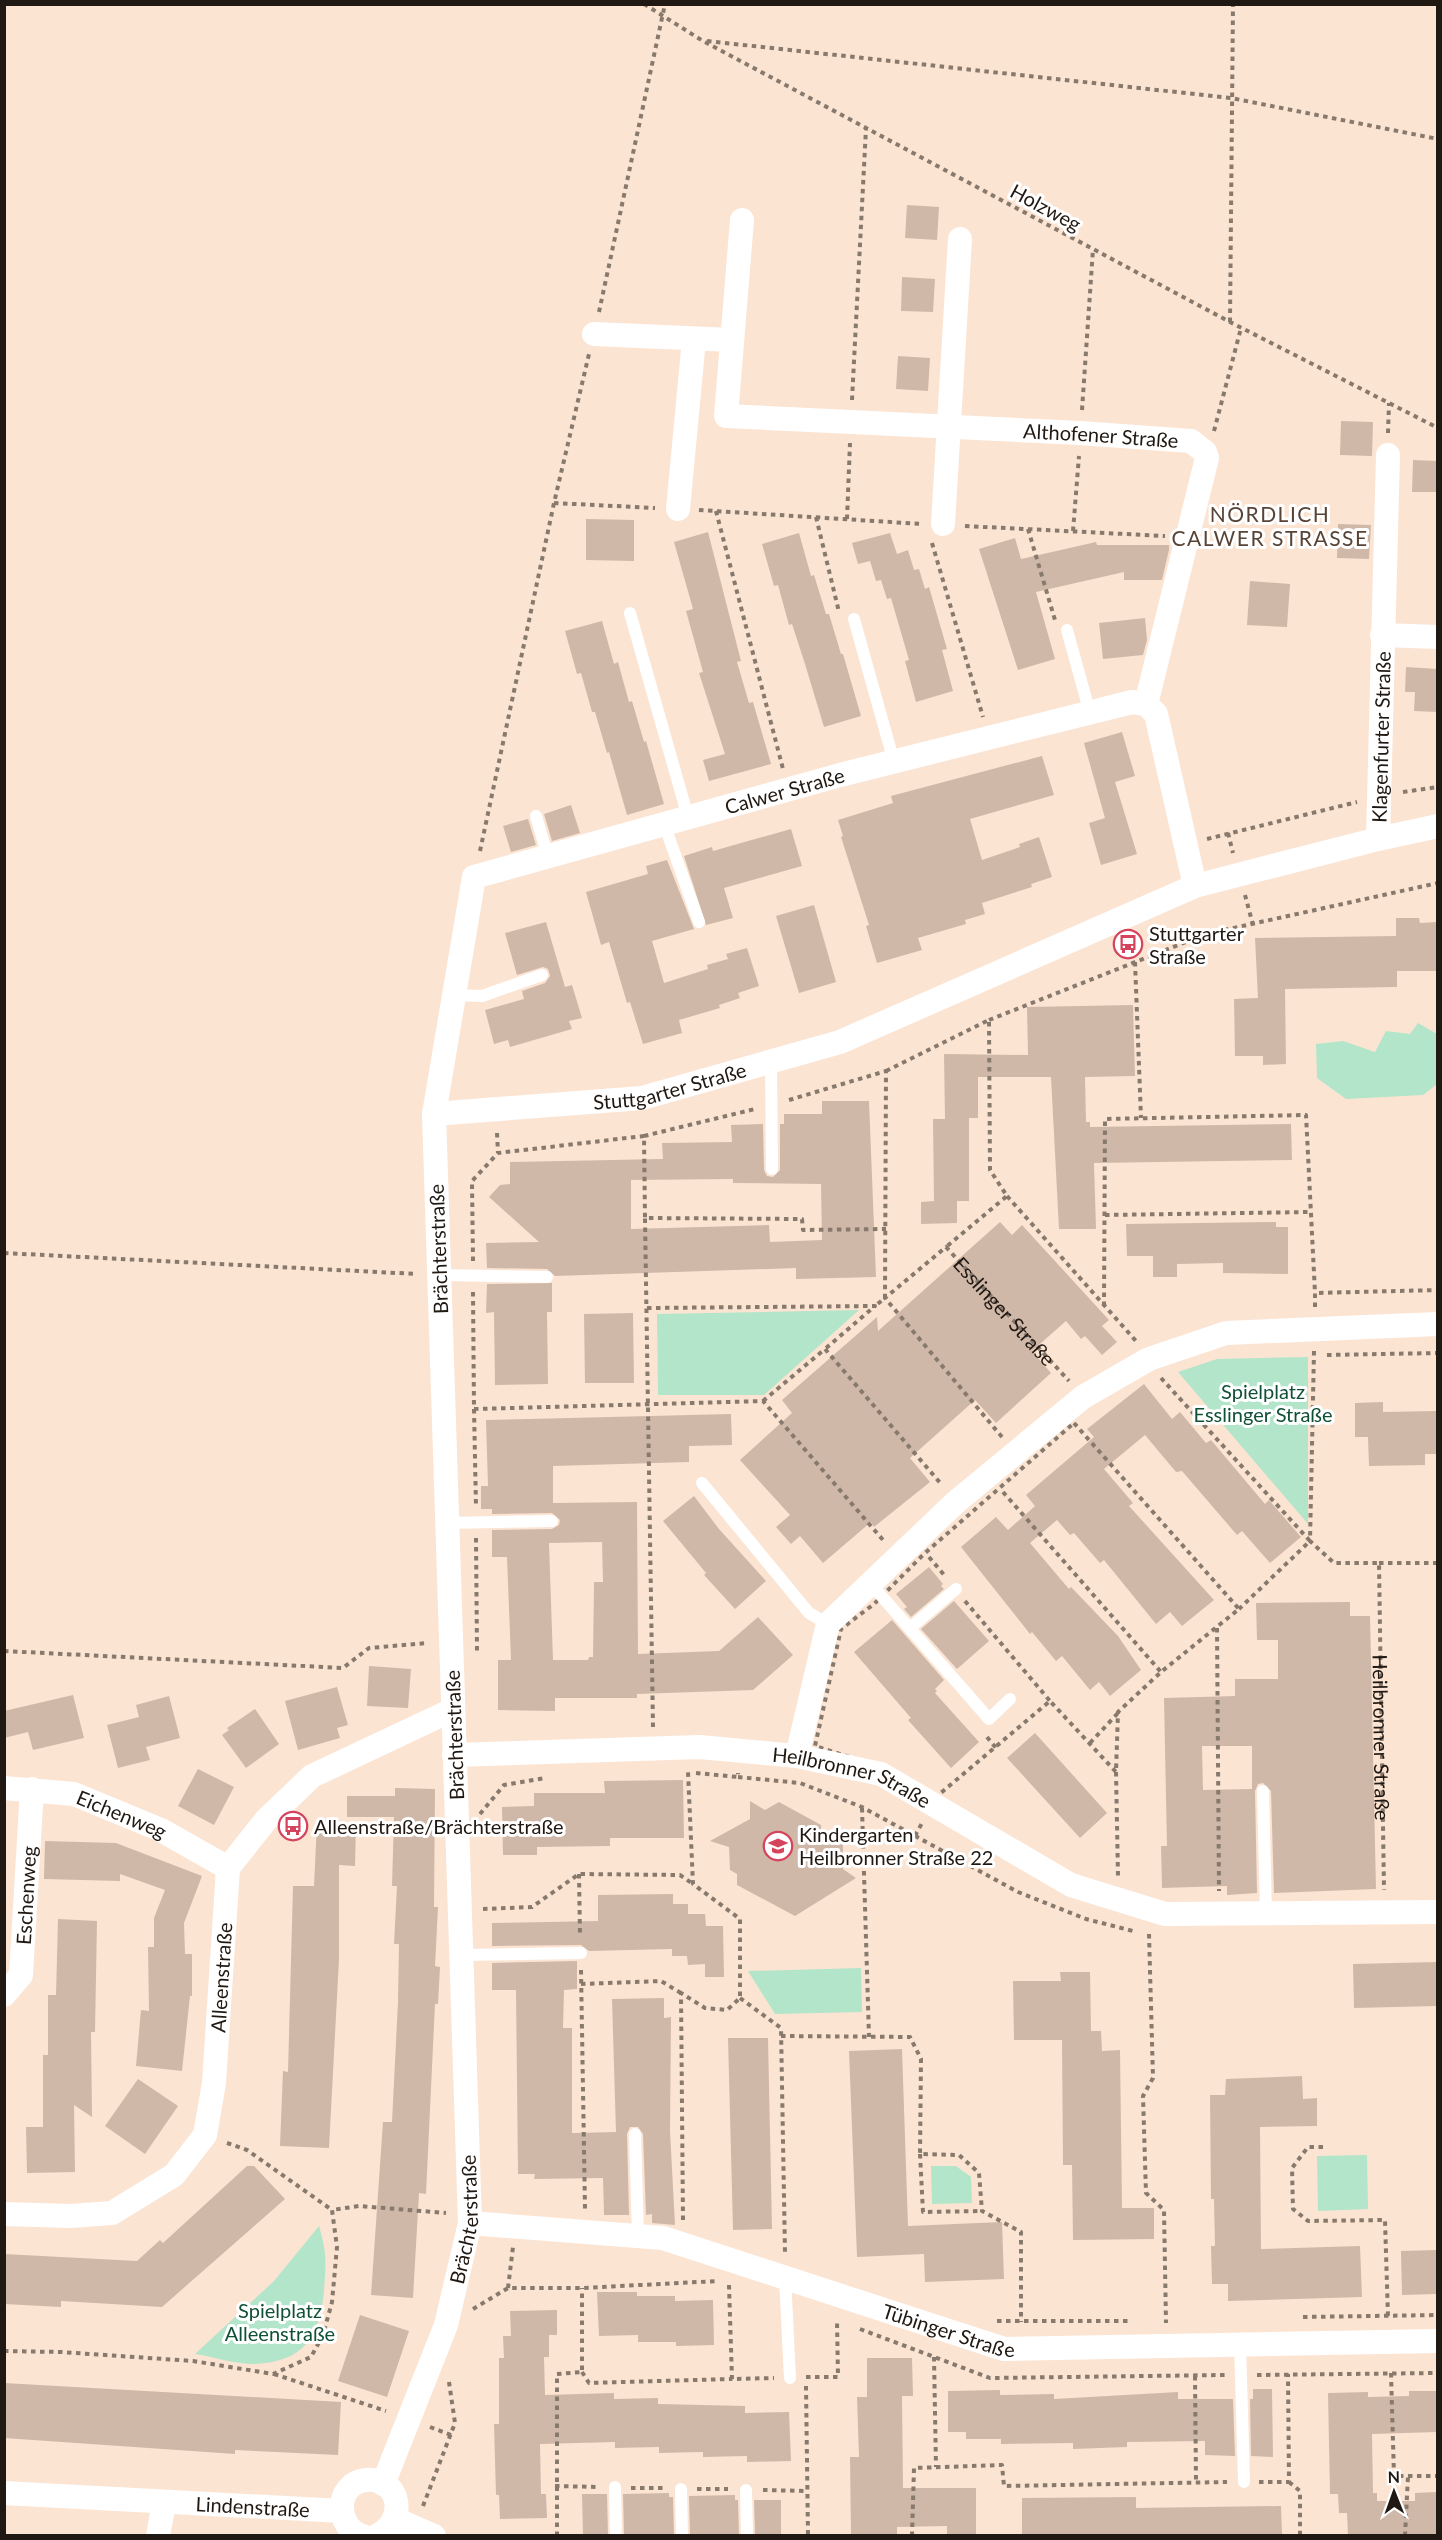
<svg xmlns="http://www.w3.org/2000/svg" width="1442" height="2540" font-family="Lato,sans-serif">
<rect width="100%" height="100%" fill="#fce4d3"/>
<g fill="#b2e5c9">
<path d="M1418 1023 1437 1034V1084L1423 1095 1346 1099 1317 1078 1316 1044 1343 1041 1375 1052 1386 1031 1410 1034Z"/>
<path d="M859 1310 764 1395H658L657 1314Z"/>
<path d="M1308 1357V1524L1178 1372 1217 1359Z"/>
<path d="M861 1968 862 2012 775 2014 748 1971Z"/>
<path d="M1367 2155 1368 2209 1318 2211 1317 2156Z"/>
<path d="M931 2166H956L971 2177 972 2203 932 2204Z"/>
<path d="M319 2226C327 2253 326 2263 324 2290 320 2336 305 2362 254 2364 235 2364 214 2357 195 2354L274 2281Z"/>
</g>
<g fill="#d0b8a9" fill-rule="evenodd">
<path d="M907 205 939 207 937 240 905 238Z"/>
<path d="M902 277 935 279 933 312 901 311Z"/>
<path d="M898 356 930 358 928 391 896 389Z"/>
<path d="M1341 421 1373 422 1372 456 1340 455Z"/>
<path d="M1413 460 1437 461V492H1412Z"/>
<path d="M586 519 634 520V561L586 560Z"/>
<path d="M1338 524 1371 525 1369 559 1337 558Z"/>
<path d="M708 532 741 661 737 662 749 703 753 702 771 764 709 781 703 760 725 754 699 673 703 672 686 611 693 609 674 542Z"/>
<path d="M799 533 811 576 814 575 826 614H829L841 654H843L861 716 824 727 805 664 792 624 789 625 778 585 774 586 762 544Z"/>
<path d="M890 533 897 554 908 550 914 570 919 569 925 589 929 587 947 649 942 650 953 691 916 702 905 661 909 660 891 598 887 599 881 580 876 581 870 561 858 564 852 543Z"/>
<path d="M1015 538 1021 559 1096 542 1097 545H1169V550L1162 580H1124V572L1036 592 1055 659 1018 670 979 549Z"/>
<path d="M1250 581 1290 584 1287 627 1247 625Z"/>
<path d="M1145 618 1147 640 1143 655 1103 659 1099 623Z"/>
<path d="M602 621 614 664 618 662 629 702 632 701 644 742 646 741 664 804 627 815 609 752 607 753 595 712H592L581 673 577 674 565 631Z"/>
<path d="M1406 667 1437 669V712L1414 711 1415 692H1405Z"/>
<path d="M1122 732 1135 776 1115 782 1137 854 1101 865 1089 823 1105 818 1084 743Z"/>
<path d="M1042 756 1054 795 970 819 982 860 1020 847 1019 844 1039 837 1052 877 1031 884 1032 887 982 903 985 914 965 920 966 924 918 938 922 950 877 963 866 926 869 925 841 837 843 836 838 820 893 803 891 796Z"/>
<path d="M571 805 580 833 552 841 544 814Z"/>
<path d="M528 819 536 845 511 852 503 826Z"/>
<path d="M791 829 802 866 724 888 733 918 706 925 684 856 712 847 713 851Z"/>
<path d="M667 860 694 929 652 941 664 983 708 969 707 965 728 959 726 954 747 948 759 986 738 993 740 998 719 1005 720 1008 679 1020 682 1033 643 1044 630 1002 627 1003 609 942 601 945 586 892 648 874 646 866Z"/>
<path d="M814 905 836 982 799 993 776 916Z"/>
<path d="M1396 918H1419L1420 923 1437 922V971H1397V987L1285 989 1286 1064 1263 1065V1056H1235L1234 999 1258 998 1255 938 1396 936Z"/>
<path d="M546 922 565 987 572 985 582 1018 569 1021 572 1029 510 1047 508 1040 494 1044 485 1010 524 999 522 991 545 983 550 976 548 969 543 967 517 975 505 933Z"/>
<path d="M1133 1005 1135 1076 1085 1077 1086 1122H1090V1127L1291 1124 1292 1160 1094 1163 1096 1229H1059L1051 1077H978V1118H969V1201H957V1223L921 1224V1202L934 1201 933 1119H945L944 1054 1028 1055 1027 1007Z"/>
<path d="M822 1101H869L876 1277 796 1279V1268L555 1276 547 1269 487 1268 486 1243 539 1242 489 1197 500 1185 510 1184V1162L663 1159 662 1143 732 1142 731 1125 763 1124 764 1170 767 1176 773 1177 780 1170V1124H784V1114H822ZM733 1179V1183L821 1184 822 1240 770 1242 769 1225 631 1229V1180Z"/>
<path d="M1000 1222 1012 1235 1022 1225 1109 1320 1102 1326 1117 1342 1102 1355 1085 1336 1081 1339 1066 1321 1032 1351 1051 1373 996 1423 975 1400 910 1458 930 1482 874 1527 871 1522 823 1563 800 1536 791 1544 776 1527 790 1515 740 1460 792 1413 782 1400 877 1317 878 1331Z"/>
<path d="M1276 1222V1227H1288V1274L1223 1273V1263L1177 1264V1277H1153V1256H1127L1126 1224Z"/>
<path d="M552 1283V1312H547L548 1384 495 1385 494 1312 486 1313 487 1284Z"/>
<path d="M633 1313 634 1383H585L584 1314Z"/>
<path d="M1144 1384 1172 1419 1180 1412 1206 1443 1211 1440 1265 1504 1269 1500 1301 1537 1270 1563 1242 1531 1237 1535 1182 1471 1176 1472 1145 1435 1104 1469 1133 1503 1129 1506 1214 1600 1182 1626 1170 1612 1156 1624 1104 1560 1100 1563 1074 1533 1070 1535 1057 1520 1030 1543 1069 1589 1071 1587 1118 1636 1141 1670 1110 1696 1099 1682 1090 1690 1062 1656 1056 1661 1032 1632 1030 1634 961 1547 996 1517 1008 1530 1035 1506 1026 1495 1094 1437 1087 1429Z"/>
<path d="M1383 1402V1412L1437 1411V1454H1425V1465L1369 1466 1368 1437H1355V1403Z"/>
<path d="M731 1414 732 1445 689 1446V1462L553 1466V1503L637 1502 638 1654 719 1651 758 1617 793 1655 753 1690 637 1694V1698H555V1711L498 1710V1660H511L507 1557H492V1530L552 1529 559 1525 560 1520 552 1513 492 1514V1509H481V1486H488L486 1420ZM602 1542 603 1582H594L593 1657H589L588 1660H553L549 1543Z"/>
<path d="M694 1496 719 1529 766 1581 735 1609 704 1575 706 1573 663 1521Z"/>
<path d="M929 1567 943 1584 941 1586 944 1589 911 1617 904 1609 907 1607 896 1594Z"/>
<path d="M954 1601 989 1641 957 1669 921 1629Z"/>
<path d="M1350 1602V1616H1370L1376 1889 1274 1893 1271 1791 1263 1783 1258 1784 1255 1791 1257 1893 1227 1895V1886L1162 1888 1161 1846H1167L1164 1698 1235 1696V1679H1278V1640H1257L1256 1603ZM1202 1746H1252V1789L1203 1790Z"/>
<path d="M892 1620 944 1680 935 1689 937 1691 935 1693 979 1742 951 1768 908 1720 911 1718 854 1652Z"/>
<path d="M369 1666 411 1669 408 1708 367 1706Z"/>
<path d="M337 1687 348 1725 337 1728 340 1738 298 1750 285 1701Z"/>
<path d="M73 1695 84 1738 33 1750 28 1732 4 1738V1711Z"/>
<path d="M169 1696 180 1738 146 1747 150 1760 118 1768 107 1725 139 1717 136 1705Z"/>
<path d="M255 1709 279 1744 246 1768 222 1735 229 1730 227 1728Z"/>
<path d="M1035 1733 1107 1813 1080 1838 1007 1758Z"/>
<path d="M198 1769 234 1787 214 1825 178 1806Z"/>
<path d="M683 1780 684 1838H610V1846L537 1847V1855H503L502 1807 534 1806V1793H605L604 1781Z"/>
<path d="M395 1788 435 1789 434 1907H438L435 1966 440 1967 438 2004H435L426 2194 419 2193 413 2298 371 2295 383 2122H392L398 2002 399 1944H394L397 1886H392L394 1817H347V1796H395Z"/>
<path d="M750 1801 765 1810 779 1802 821 1825V1832L843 1845V1869L856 1878 795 1916 737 1885V1874L730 1870 729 1847 710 1841 750 1819Z"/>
<path d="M317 1822 356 1824 355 1866 339 1865V1959L329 2148 280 2146 283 2071 288 2072 293 1886H314Z"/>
<path d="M45 1841 116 1843 202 1876 184 1923 185 1954H192V1996H190L182 2071 136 2066 141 2010 149 2011 148 1947H154V1918L165 1890 120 1874V1881L44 1879Z"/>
<path d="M673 1894V1904H688V1914H705L706 1926H723L724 1977H705V1964L688 1965 687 1956H672V1949L589 1951 581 1945 492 1946V1923L598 1921V1895Z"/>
<path d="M58 1919 97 1921 95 2032H91L92 2117 74 2105 75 2172 27 2173 26 2127H43V2055H48V1995H56Z"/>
<path d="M577 1961V1989L564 1990 563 2028H572V2133L616 2132 612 1999 664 1998V2018L671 2017 670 2131 675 2225 652 2223V2214L646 2215 643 2134 638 2127H630L627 2134 629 2215H604L603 2178 534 2179 535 2174H518L516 1990H492V1963Z"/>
<path d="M1437 1962V2006L1354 2008 1353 1964Z"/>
<path d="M1060 1972H1090L1091 2031H1101L1102 2051 1120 2050 1122 2208H1154V2239L1073 2240 1072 2165H1063L1062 2040H1014L1013 1981H1061Z"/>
<path d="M728 2038H768L772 2229 733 2230Z"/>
<path d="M902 2049 908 2226 1002 2222 1004 2279 925 2282 924 2254 857 2257 849 2051Z"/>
<path d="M1302 2076 1303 2099 1317 2098V2126L1260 2127 1261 2249 1360 2246 1362 2297 1228 2301V2284H1212L1211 2246H1215L1214 2199H1211L1210 2095H1225L1226 2079Z"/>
<path d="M138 2079 178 2106 145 2154 105 2126Z"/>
<path d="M247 2166H254L285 2199 162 2307 61 2301V2307L4 2304V2254L137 2261 160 2240 163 2243Z"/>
<path d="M1437 2250V2294L1402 2295 1401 2251Z"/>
<path d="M597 2292H637V2296H675V2301L713 2300 714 2345 676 2346V2342H638V2335L599 2336Z"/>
<path d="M557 2310V2335H549V2357H544L545 2395 614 2393V2399L658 2398V2404L745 2406V2413L789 2412 791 2461 747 2462V2456L703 2457V2452L659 2453V2447L615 2448V2442L540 2444 541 2494H546L547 2518 500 2519 499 2495H496L494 2424H499V2358H504L503 2336H511L510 2311Z"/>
<path d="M360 2315 409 2331 387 2397 338 2381Z"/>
<path d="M867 2358H912L913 2396H902L903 2488H976V2535H947V2526L897 2527V2535H851L850 2457H859L857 2397H867Z"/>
<path d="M4 2383 341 2402 338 2455 235 2450V2454L4 2438Z"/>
<path d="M1253 2389H1272L1273 2457 1251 2456 1250 2399H1253Z"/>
<path d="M1000 2390V2395L1054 2394V2399L1178 2392V2399H1233L1235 2456 1205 2455V2441L1127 2442V2447L1073 2449V2443L1001 2444V2439H966V2432H948V2391Z"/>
<path d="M1409 2391H1437V2432L1372 2434 1373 2493H1377V2501H1415V2493L1437 2492V2535H1348L1347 2513H1339L1338 2494H1330L1328 2393 1368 2392V2397L1409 2396Z"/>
<path d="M669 2493V2497H673L674 2535H624L623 2494Z"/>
<path d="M582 2494H607L608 2535H583Z"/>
<path d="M735 2495V2500H738L739 2535H690L689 2496Z"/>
<path d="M1136 2497V2508L1281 2506 1282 2535 1022 2534V2498Z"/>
<path d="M754 2500H781V2535H755Z"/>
</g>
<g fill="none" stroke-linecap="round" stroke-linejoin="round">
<g stroke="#88796d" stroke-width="4" stroke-dasharray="4.5 4.5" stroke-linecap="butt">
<path d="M644 4 703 41 1230 322 1438 428"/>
<path d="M707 41 1231 98 1438 139"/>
<path d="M599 312 665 4"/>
<path d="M1230 322 1233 4"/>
<path d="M852 400 866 128"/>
<path d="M1082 410 1093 249"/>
<path d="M1214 431 1241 328"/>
<path d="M1388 433 1389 403"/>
<path d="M554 503 655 508"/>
<path d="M699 510 922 524"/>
<path d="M716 511 783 769"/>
<path d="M816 517 839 612"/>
<path d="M847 519 850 443"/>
<path d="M965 526 1165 536"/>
<path d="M1028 529 1055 620"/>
<path d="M1073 531 1079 456"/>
<path d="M932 543 983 717"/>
<path d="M1403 792 1438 787"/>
<path d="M1228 833 1233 853"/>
<path d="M1207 839 1357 802"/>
<path d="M480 851 554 503 589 354"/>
<path d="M1245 895 1253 925"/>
<path d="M1135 962 1141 1118"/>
<path d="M989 1020 1206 934 1438 883"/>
<path d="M886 1071 989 1020 990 1170 1007 1196 946 1247"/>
<path d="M789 1100 886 1071 885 1298 875 1306"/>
<path d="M497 1133 498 1153"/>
<path d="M644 1136 755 1109"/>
<path d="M1007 1196 1136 1341"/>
<path d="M1105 1215 1311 1212"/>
<path d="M4 1253 417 1274"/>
<path d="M473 1261 472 1181 498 1153 644 1136 645 1218"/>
<path d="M473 1292 474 1409 763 1401 883 1540"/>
<path d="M1104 1306 1105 1119 1306 1115 1315 1293"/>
<path d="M1315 1307V1293L1438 1290"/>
<path d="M647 1308 875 1306 825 1349"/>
<path id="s1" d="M1314 1351 1310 1541 1334 1563H1379L1384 1890"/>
<path d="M1327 1355 1438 1353"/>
<path d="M1161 1378 1310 1541 1239 1609"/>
<path d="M763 1401 825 1349 942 1485"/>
<path d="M474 1409 476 1507"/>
<path d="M1074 1423 1239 1609 1161 1672 1118 1712 1116 1772 1050 1701 936 1797 887 1769 815 1746 841 1629 874 1604 925 1553Z"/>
<path id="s2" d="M1002 1437 885 1298 946 1247 1069 1381"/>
<path d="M1003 1492 1161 1672"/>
<path d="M476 1538 477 1651"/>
<path d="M929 1557 945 1576"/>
<path d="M1379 1563H1438"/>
<path d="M965 1601 1050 1701"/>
<path d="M1217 1628 1219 1891"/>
<path d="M4 1651 343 1668 369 1648 428 1643"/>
<path d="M653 1727 645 1218 802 1219 803 1230 886 1229"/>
<path d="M987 1737 996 1748"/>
<path d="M1090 1743 1118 1713"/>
<path d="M1116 1772 1118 1876"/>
<path d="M696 1773 738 1777V1773"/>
<path d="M738 1777 800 1783 862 1807 1018 1892 1086 1919 1133 1931"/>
<path d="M862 1808 869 2037"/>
<path d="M480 1814 504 1785 545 1778"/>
<path d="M915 1836 922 1823"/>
<path d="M579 1874 580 1936"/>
<path d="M483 1909 532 1907 579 1874 680 1875 693 1884"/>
<path d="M1149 1934 1153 2078 1143 2096 1146 2193 1164 2210 1166 2323"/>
<path d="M581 1970 585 2209"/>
<path d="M581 1984 661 1981 681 1993"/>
<path d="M740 1998 781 2028 785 2253"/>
<path d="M781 2036 910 2037 921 2059 920 2154 959 2155 979 2173 982 2211 1021 2232V2322"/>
<path d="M227 2143 247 2150 332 2210"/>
<path d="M1323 2147H1308L1292 2168 1293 2209 1308 2221 1385 2220 1388 2317"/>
<path d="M920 2154 923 2212 982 2211"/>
<path d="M683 2220 681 1993 705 2008 727 2010 740 1998V1919L693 1884 688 1772"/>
<path d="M729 2285 732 2379 774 2378"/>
<path d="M508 2288 513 2247"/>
<path d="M473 2309 508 2288H582L718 2281"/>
<path d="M1303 2317 1438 2315"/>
<path d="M997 2321H1130"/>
<path d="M860 2329 990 2378 1225 2375"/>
<path d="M4 2351 61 2352 193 2361 273 2374 311 2357 323 2335 332 2302 337 2247 332 2210 359 2206 446 2213"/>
<path d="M934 2357 936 2467"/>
<path d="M582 2372 589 2383 732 2379"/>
<path d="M1391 2373 1394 2476H1438"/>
<path d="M274 2374 386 2411"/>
<path d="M1257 2375 1438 2373"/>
<path d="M1195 2376 1196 2482"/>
<path d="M806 2377H838L837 2321"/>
<path d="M806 2386 808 2536"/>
<path d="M430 2427 451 2435"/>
<path d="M1259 2482H1289L1288 2374"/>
<path d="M1289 2482 1300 2491V2536"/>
<path d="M555 2486 600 2487"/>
<path d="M631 2488H666"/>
<path d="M697 2489H728"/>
<path d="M763 2490 807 2491"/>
<path d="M423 2506 455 2423 449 2382"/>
<path d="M557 2536V2374L582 2372V2288"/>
<path d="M912 2536 914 2468 1002 2465 1004 2486 1227 2482"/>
<path d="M1405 2536 1408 2476"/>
</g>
<g stroke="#fff" stroke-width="12">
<path d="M630 613 688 817"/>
<path d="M854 619 894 762"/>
<path d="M1067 630 1090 713"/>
<path d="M536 816 548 857"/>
<path d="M664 824 699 922"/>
<path d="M454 995 482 996 542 975"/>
<path d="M771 1061 772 1169"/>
<path d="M439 1275 547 1277"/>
<path d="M702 1483 809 1613 828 1624"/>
<path d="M447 1523 552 1521"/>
<path d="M871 1584 989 1719 1010 1699"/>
<path d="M910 1628 956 1589"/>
<path d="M1263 1791 1266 1913"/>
<path d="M461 1955 581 1953"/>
<path d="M635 2134 638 2236"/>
<path d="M785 2277 790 2378"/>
<path d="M1240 2343 1244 2482"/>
<path d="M615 2487 616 2536"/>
<path d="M681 2489 682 2536"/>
<path d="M746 2490 747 2536"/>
</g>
<g stroke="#fff" stroke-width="24">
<path id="s3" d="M742 220 726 416 1080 433 1191 441 1205 452 1207 458 1146 704"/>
<path d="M594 334 732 340"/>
<path d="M678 509 694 339"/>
<path d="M943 524 960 239"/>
<path d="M1382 635 1438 637"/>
<path id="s4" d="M1378 839 1388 455"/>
<path id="s5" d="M434 1114 642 1098 840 1042 1195 886 1378 839 1438 826"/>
<path id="s6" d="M454 1755 700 1747 797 1756 881 1774 1071 1885 1165 1914 1438 1912"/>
<path d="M797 1756 828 1624 956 1502 1083 1397 1149 1359 1226 1333 1438 1324"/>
<path id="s7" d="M4 1788 74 1794 161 1830 228 1868"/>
<path id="s8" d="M4 1995 21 1975 32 1789"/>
<path id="s9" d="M4 2214 70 2216 112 2213 174 2175 205 2135 214 2083 228 1868 266 1820 312 1776 452 1710"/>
<path id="s10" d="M470 2223 663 2238 1004 2349 1438 2341"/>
<path id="s11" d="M383 2484 446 2325 470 2223 434 1114 474 877 840 775 1132 702 1146 704 1156 714 1195 886"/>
<path id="s12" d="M4 2493 341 2511"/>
<path d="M395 2519 434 2536"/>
<path d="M158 2536 164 2503"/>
<path d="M363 2536C334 2528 335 2483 366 2480 401 2477 408 2522 376 2536"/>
</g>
</g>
<defs>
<g id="bus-ring" transform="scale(1.5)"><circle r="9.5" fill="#fff" stroke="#d5445d" stroke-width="1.5"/><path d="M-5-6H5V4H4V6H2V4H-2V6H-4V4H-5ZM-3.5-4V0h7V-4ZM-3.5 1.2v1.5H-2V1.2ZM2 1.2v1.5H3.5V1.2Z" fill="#d5445d"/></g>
<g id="school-ring" transform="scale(1.5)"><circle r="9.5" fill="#fff" stroke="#d5445d" stroke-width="1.5"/><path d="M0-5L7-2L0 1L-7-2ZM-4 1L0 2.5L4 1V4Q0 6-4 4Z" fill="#d5445d"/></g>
</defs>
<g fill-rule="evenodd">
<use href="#bus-ring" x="1128" y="944"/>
<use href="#bus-ring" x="293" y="1826"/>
<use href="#school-ring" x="778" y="1846"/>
</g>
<g text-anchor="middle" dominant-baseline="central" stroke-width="6" stroke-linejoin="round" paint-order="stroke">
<g font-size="20" fill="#201812" stroke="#fff">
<text transform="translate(1046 207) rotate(28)">Holzweg</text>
<text stroke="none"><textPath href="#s3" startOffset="572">Althofener Straße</textPath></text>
<text stroke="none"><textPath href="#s4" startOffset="102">Klagenfurter Straße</textPath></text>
<text stroke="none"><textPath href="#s11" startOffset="1948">Calwer Straße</textPath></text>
<text stroke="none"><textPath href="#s5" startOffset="238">Stuttgarter Straße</textPath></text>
<text transform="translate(438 1249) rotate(-92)">Brächterstraße</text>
<text stroke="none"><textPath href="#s2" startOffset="348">Esslinger Straße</textPath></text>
<text transform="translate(454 1735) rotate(-92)">Brächterstraße</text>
<text stroke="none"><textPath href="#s1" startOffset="442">Heilbronner Straße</textPath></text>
<text stroke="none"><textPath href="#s6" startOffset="402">Heilbronner Straße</textPath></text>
<text stroke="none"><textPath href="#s7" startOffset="122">Eichenweg</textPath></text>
<text stroke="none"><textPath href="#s8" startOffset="106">Eschenweg</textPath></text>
<text stroke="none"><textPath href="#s9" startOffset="390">Alleenstraße</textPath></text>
<text stroke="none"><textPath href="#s11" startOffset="279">Brächterstraße</textPath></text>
<text stroke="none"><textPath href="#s10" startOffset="494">Tübinger Straße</textPath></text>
<text stroke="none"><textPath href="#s12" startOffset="249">Lindenstraße</textPath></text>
</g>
<g font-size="20" fill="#201812" stroke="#fff" text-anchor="start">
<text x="1149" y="933">Stuttgarter<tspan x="1149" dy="23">Straße</tspan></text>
<text x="314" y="1826">Alleenstraße/Brächterstraße</text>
<text x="799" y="1834">Kindergarten<tspan x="799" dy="23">Heilbronner Straße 22</tspan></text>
</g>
<g font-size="20" fill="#105036" stroke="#fff">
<text x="1263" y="1391">Spielplatz<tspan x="1263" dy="23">Esslinger Straße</tspan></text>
<text x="280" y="2310">Spielplatz<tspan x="280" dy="23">Alleenstraße</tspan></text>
</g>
<g font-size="21" letter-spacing="1.5" fill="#584437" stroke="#fff">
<text x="1270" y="513">NÖRDLICH<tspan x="1270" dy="24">CALWER STRASSE</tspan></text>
</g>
</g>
<rect width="1442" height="2540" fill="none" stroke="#201812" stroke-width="12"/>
<g transform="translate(1394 2492) rotate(359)" stroke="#ffffff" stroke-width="4.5" paint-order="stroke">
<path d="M0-4.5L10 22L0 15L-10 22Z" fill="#201812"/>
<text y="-9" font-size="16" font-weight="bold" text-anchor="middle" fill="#201812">N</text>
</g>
</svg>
